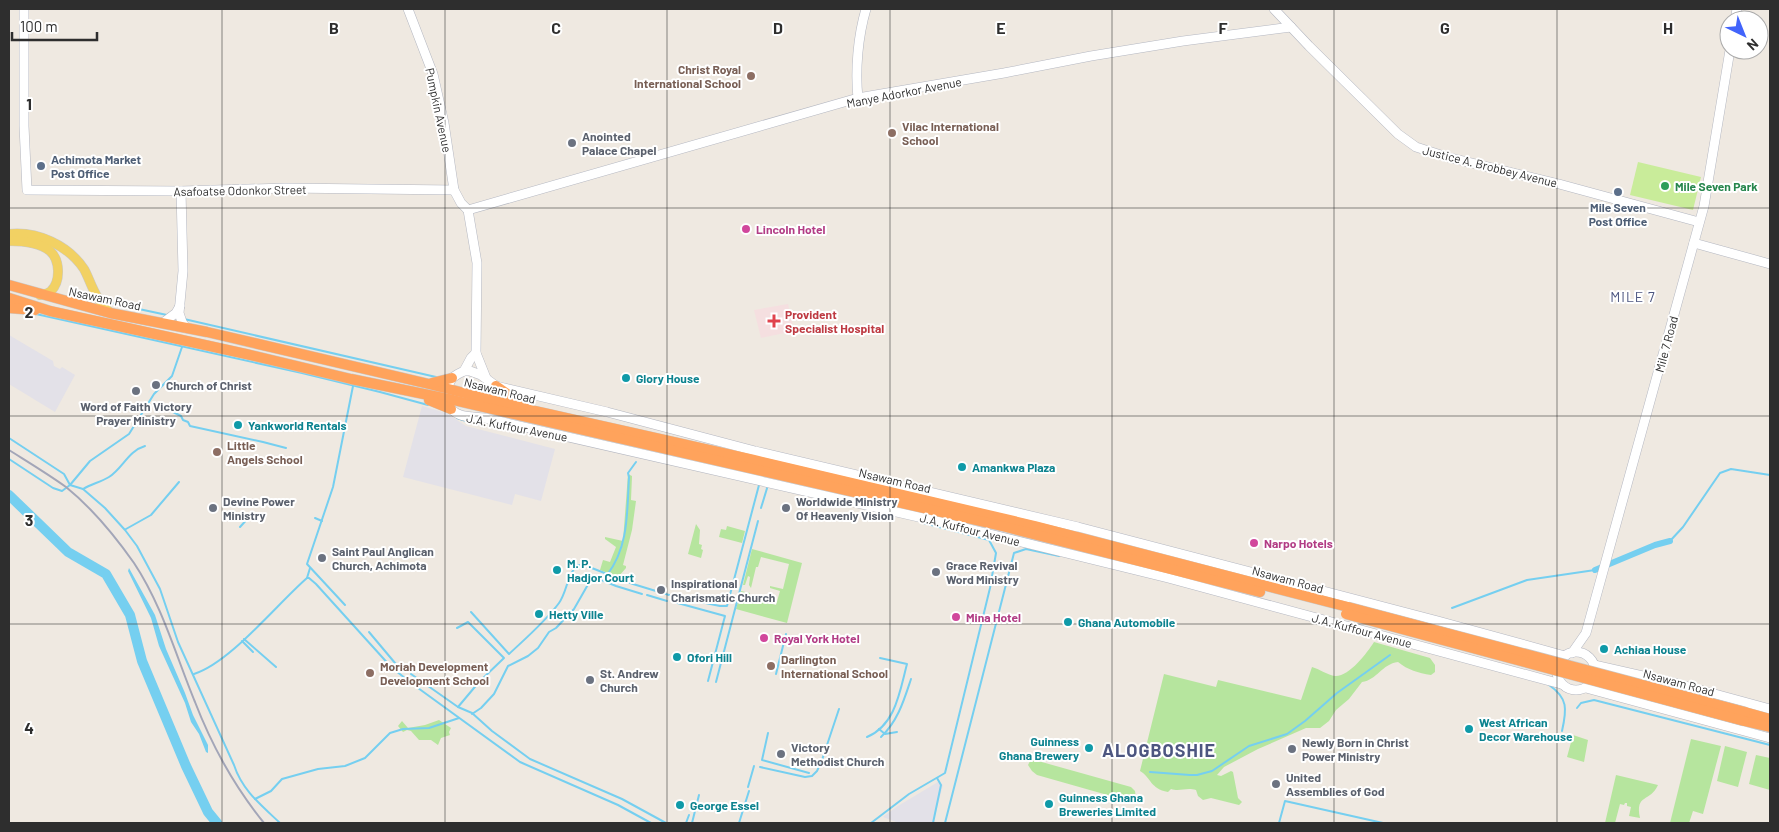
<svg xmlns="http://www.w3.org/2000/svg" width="1779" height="832" font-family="Barlow,sans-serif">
<rect width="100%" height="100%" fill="#efe9e1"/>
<g fill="#e3e1e8">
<path d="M9 335 53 361 54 366 60 369 62 367 75 375 55 412 9 384Z"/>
<path d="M422 406 446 413 466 426 555 449 541 501 515 494 512 505 403 477Z"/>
<path d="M938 782 943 785 933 823H899L883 817 898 806Z"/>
</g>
<path fill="#f5dfe0" d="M788 304 794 331 761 338 754 310Z"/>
<g fill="#b6e59e">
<path d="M628 474 632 476 631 500 636 501 632 530 623 565 626 566V568L618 577 600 570 603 560 610 562 616 547 605 539V537L623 541Z"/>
<path d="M696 524 700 530 699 544 702 545 701 549 703 550 701 558 688 554Z"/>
<path d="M727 526 745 531 742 543 719 537 721 529 726 530Z"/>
<path d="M752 549 802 563 787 623 736 609 741 591 750 593 749 598 776 605 780 591 770 588V586L783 589 789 564 761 557 758 567H756L751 588 749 585 750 577 748 576 745 585H743Z"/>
<path d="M1374 642 1430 658 1435 665V672L1431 675C1418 673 1408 670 1398 662 1382 664 1377 680 1362 682L1349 699 1336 710 1329 721 1320 728H1306L1258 749 1224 767 1217 775 1221 776 1231 771 1233 772 1238 798 1242 802 1239 805 1211 798 1203 800 1198 796 1196 790C1186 787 1180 792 1171 789L1168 792C1150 789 1151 777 1140 771L1164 674 1216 687 1218 680 1301 700 1312 667C1319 669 1328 675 1335 676 1349 677 1367 653 1374 642Z"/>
<path d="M439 720 451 728 449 732 450 735 441 738 438 745 431 740H419L411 731 407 730 403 732 398 726 402 721 408 728 425 725Z"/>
<path d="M1573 735 1588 740 1584 762 1567 757Z"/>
<path d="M1691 739 1721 746 1703 814 1693 811 1689 823H1670Z"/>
<path d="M1725 746 1747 752 1738 787 1717 781Z"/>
<path d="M1756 755 1770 758V790L1749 784Z"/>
<path d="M1031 759 1131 787 1135 791 1136 799 1132 802 1037 775 1032 771 1028 765Z"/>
<path d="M1616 775 1658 785C1650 803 1635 793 1640 818L1629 816 1631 807 1627 806V803H1625L1624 805 1620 804 1615 823H1605Z"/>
</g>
<path fill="#c9ec9a" d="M1638 162 1701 177 1693 210 1630 195Z"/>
<path fill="#75cff0" d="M129 568 155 615 166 649 185 693 193 715 208 745V753L206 752 199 734 191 722 185 703 159 646 151 618 128 571Z"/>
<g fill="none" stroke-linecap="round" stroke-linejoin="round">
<g stroke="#75cff0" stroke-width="2">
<path d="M106 302 167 315"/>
<path d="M36 314 302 373 380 392 428 405"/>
<path d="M184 319 436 377"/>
<path d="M173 412 181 416 183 420 188 422 190 426 263 442 286 448"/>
<path d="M457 418 469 422 474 421"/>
<path d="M9 438 64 474 70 485 90 461 129 434 154 394 172 376 182 347"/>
<path d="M9 459 53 488 62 491 70 485 83 489 105 508 125 530 137 546 160 589 178 642 234 765C242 790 261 805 280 823"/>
<path d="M83 489C91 484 101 482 109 477 123 468 128 451 145 446"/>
<path d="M761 508 768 485"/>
<path d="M315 518 322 521"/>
<path d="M240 527 250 516 256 521"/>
<path d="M126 529 151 515 179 482"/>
<path d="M1670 541 1683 527 1720 473 1731 469 1770 475"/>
<path d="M607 575C629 547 627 511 629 477L628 473 636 462"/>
<path d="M307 578H309L316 584 392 668 418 688 520 762 618 805 651 823"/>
<path d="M599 579 616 586 642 594"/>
<path d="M647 595 667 601"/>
<path d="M676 597 720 606H727L759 485"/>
<path d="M674 602 725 616 708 681"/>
<path d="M345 605 307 564 333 487 353 386"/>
<path d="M1452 608 1527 580 1595 570"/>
<path d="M471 612 509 654C526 638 545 622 559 603 567 592 567 575 577 565H584L633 584 669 595"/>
<path d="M369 632 395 663 406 671"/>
<path d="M244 639 276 667"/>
<path d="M242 641 253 652"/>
<path d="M194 674C231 662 276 605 307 578L310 568"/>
<path d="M411 674 458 707 479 682 504 658 468 622 457 628"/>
<path d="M776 674 786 634"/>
<path d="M716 682 758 521"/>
<path d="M1549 685C1568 698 1567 709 1562 731"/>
<path d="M458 707 472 713 492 731 530 759 622 799 666 823"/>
<path d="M1577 708 1581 703 1594 700 1770 745"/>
<path d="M472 714 481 708 494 694 508 666 528 656 538 648 549 632 556 628 574 609 590 581 599 578"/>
<path d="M879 729 885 734 897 732"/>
<path d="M768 733 762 760 809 773"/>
<path d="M867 737C896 725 900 690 907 664L880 658"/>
<path d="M881 737C898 721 904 700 911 679"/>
<path d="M760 767 805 777 812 776 817 771 822 760 839 709"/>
<path d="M1150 772 1190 775H1197L1212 771 1249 746 1287 734 1305 721 1337 693 1390 655"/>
<path d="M748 787 754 766"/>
<path d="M255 799 271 791 282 779 318 769 345 766 365 758 390 733 403 729 429 728 459 718"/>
<path d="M686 823 689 815"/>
<path d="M692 823 699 795"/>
<path d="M739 823 749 791"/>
<path d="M871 823 909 794 945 773 990 588 996 553 989 540 920 522"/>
<path d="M933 823 941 785 937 778"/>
<path d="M945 823 1014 553 1026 549 1059 556"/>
<path d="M1279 823 1285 801 1383 823"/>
</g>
<path stroke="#75cff0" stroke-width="6" d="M1595 570 1655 545 1670 541"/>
<path stroke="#75cff0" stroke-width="10" d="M9 495 68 552 106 574 130 615 142 661 186 766 208 812 217 823"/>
<g stroke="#b4b7c1" stroke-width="10">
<g id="secondary">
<path d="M24 9V126L27 190 181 191 285 188 454 190"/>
<path d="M408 9 433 74 444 123 454 190 461 203 468 210"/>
<path d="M1274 9 1309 46 1398 134 1416 147 1447 157 1559 184 1699 222"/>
<path d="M1735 20 1737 9"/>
<path d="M858 98C855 70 858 36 866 9"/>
<path d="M181 191 183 271 179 313 182 322 186 328"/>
<path d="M468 210 858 98 1004 73 1091 56 1183 41 1291 27"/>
<path d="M468 210 477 263 476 353 486 378"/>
<path d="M1694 243 1770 264"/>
<path d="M164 322 176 313 180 306"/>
<path d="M464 371 471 358 476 353"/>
<path d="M449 384 452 378 458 374 464 371H470L481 375 496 386 607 412 755 451 1078 527 1438 621 1565 656"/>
<path d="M447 404C457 419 469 416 485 418L949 524 1168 578 1561 684"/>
<circle cx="1576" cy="671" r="19"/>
<path d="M1572 653 1586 633 1704 206 1730 50"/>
<path d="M1594 665 1678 684 1770 709"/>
<path d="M1586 688 1770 738"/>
</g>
</g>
<g stroke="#c9c9c9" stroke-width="10">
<g id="primary">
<path d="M9 234C37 231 68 245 84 269 89 278 92 289 98 298 101 303 106 308 110 313"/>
<path d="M9 241C22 241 40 243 50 251 60 260 61 281 51 291 48 294 45 294 40 295"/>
</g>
</g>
<g stroke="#c9c9c9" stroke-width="11">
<g id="highway">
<path d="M9 285 110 313 207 332 429 384 535 411 754 460 1035 526 1348 607"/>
<path d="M9 298 50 311 246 354 351 379 453 400 1006 527 1260 592"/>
<path d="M9 308 35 310"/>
<path d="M432 383 452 378"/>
<path d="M496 386 523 405"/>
<path d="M429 400 451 409"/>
<path d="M1745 712 1770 719"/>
<path d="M1744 721 1770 727"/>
</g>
</g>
<use href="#secondary" stroke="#fff" stroke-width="9"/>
<use href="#primary" stroke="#f2d163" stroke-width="9"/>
<use href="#highway" stroke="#ffa35c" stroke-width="10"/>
<path stroke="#a3a6b8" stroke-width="2" d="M9 450C28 462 48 474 66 487 92 508 115 536 134 563 162 605 176 656 195 702 212 746 234 786 264 823"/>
<g stroke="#c9c9c9" stroke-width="11" stroke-linecap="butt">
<g id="highway-bridge">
<path d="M1348 607 1745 712"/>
<path d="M1346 614 1744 721"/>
</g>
</g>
<use href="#highway-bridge" stroke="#ffa35c" stroke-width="10"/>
</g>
<path fill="none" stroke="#2e2e2e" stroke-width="1" stroke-opacity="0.55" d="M222 9V823M445 9V823M667 9V823M890 9V823M1112 9V823M1334 9V823M1557 9V823M9 208H1770M9 416H1770M9 624H1770"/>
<g fill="#8d6e63" stroke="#fff" stroke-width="2">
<circle cx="751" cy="76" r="5"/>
<circle cx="892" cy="133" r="5"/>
<circle cx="217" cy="452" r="5"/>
<circle cx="771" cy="666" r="5"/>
<circle cx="370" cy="673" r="5"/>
</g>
<g fill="#6b7280" stroke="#fff" stroke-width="2">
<circle cx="572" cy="143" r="5"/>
<circle cx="156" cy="385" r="5"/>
<circle cx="136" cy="391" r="5"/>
<circle cx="213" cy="508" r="5"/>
<circle cx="786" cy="508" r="5"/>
<circle cx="322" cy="558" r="5"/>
<circle cx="936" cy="572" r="5"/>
<circle cx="661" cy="590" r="5"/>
<circle cx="590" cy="680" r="5"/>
<circle cx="1292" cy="749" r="5"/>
<circle cx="781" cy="754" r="5"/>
<circle cx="1276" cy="784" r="5"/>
</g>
<g fill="#5c6f8a" stroke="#fff" stroke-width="2">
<circle cx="41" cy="166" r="5"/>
<circle cx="1618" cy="192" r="5"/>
</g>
<circle fill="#2e9e5b" stroke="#fff" stroke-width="2" cx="1665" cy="186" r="5"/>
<g fill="#d1479c" stroke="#fff" stroke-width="2">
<circle cx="746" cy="229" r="5"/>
<circle cx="1254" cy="543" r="5"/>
<circle cx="956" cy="617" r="5"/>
<circle cx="764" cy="638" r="5"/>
</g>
<path fill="#e0444e" stroke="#fff" stroke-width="2" d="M771.5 313.5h5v5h5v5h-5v5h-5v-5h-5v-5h5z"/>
<g fill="#0f9aa8" stroke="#fff" stroke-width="2">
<circle cx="626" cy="378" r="5"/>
<circle cx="238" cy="425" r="5"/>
<circle cx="962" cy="467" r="5"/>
<circle cx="557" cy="570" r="5"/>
<circle cx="539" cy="614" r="5"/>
<circle cx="1068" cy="622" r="5"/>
<circle cx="1604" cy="649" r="5"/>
<circle cx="677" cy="657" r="5"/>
<circle cx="1469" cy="729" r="5"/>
<circle cx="1089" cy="748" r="5"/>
<circle cx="1049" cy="804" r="5"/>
<circle cx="680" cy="805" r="5"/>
</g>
<g text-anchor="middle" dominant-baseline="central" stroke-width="4" stroke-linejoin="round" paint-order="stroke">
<g font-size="12" font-weight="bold" fill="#785e54" stroke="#fff" text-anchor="start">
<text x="741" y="69" text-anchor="end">Christ Royal<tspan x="741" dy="14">International School</tspan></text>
<text x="902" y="126">Vilac International<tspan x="902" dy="14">School</tspan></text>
<text x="227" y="445">Little<tspan x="227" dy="14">Angels School</tspan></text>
<text x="781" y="659">Darlington<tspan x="781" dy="14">International School</tspan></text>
<text x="380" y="666">Moriah Development<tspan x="380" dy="14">Development School</tspan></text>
</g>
<g font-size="12" fill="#2e2e2e" stroke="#fff">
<text transform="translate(904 92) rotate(-11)">Manye Adorkor Avenue</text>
<text transform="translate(439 110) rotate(78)">Pumpkin Avenue</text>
<text transform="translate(1490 166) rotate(14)">Justice A. Brobbey Avenue</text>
<text transform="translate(240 190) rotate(-1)">Asafoatse Odonkor Street</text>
<text transform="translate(105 298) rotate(12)">Nsawam Road</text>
<text transform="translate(1666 344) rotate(-75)">Mile 7 Road</text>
<text transform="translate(500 390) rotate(14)">Nsawam Road</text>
<text transform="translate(517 427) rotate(11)">J.A. Kuffour Avenue</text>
<text transform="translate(895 480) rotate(13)">Nsawam Road</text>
<text transform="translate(970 529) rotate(14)">J.A. Kuffour Avenue</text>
<text transform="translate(1288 579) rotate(15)">Nsawam Road</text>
<text transform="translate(1362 630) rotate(15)">J.A. Kuffour Avenue</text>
<text transform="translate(1679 682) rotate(15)">Nsawam Road</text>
</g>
<g font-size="12" font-weight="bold" fill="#5b616d" stroke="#fff" text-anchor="start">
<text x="582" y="136">Anointed<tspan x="582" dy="14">Palace Chapel</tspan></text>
<text x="166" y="385">Church of Christ</text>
<text x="136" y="406" text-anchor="middle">Word of Faith Victory<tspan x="136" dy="14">Prayer Ministry</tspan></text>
<text x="223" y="501">Devine Power<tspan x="223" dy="14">Ministry</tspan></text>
<text x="796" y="501">Worldwide Ministry<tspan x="796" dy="14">Of Heavenly Vision</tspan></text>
<text x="332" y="551">Saint Paul Anglican<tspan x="332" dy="14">Church, Achimota</tspan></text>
<text x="946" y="565">Grace Revival<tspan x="946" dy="14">Word Ministry</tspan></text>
<text x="671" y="583">Inspirational<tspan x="671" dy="14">Charismatic Church</tspan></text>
<text x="600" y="673">St. Andrew<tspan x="600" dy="14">Church</tspan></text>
<text x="1302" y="742">Newly Born in Christ<tspan x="1302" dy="14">Power Ministry</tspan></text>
<text x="791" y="747">Victory<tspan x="791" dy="14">Methodist Church</tspan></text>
<text x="1286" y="777">United<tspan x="1286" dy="14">Assemblies of God</tspan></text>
</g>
<g font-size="12" font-weight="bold" fill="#4e5e75" stroke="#fff" text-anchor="start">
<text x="51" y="159">Achimota Market<tspan x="51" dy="14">Post Office</tspan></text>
<text x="1618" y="207" text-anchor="middle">Mile Seven<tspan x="1618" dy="14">Post Office</tspan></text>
</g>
<g font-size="12" font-weight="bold" fill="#27864d" stroke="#fff" text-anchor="start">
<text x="1675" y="186">Mile Seven Park</text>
</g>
<g font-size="12" font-weight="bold" fill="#b23c85" stroke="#fff" text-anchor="start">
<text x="756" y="229">Lincoln Hotel</text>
<text x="1264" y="543">Narpo Hotels</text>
<text x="966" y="617">Mina Hotel</text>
<text x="774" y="638">Royal York Hotel</text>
</g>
<g font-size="12" font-weight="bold" fill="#be3a42" stroke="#fff" text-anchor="start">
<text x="785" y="314">Provident<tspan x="785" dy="14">Specialist Hospital</tspan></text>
</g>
<g font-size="12" font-weight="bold" fill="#0d838f" stroke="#fff" text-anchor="start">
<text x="636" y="378">Glory House</text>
<text x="248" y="425">Yankworld Rentals</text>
<text x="972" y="467">Amankwa Plaza</text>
<text x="567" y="563">M. P.<tspan x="567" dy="14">Hadjor Court</tspan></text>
<text x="549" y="614">Hetty Ville</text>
<text x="1078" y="622">Ghana Automobile</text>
<text x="1614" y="649">Achiaa House</text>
<text x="687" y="657">Ofori Hill</text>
<text x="1479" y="722">West African<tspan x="1479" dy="14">Decor Warehouse</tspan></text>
<text x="1079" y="741" text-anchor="end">Guinness<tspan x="1079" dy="14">Ghana Brewery</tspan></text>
<text x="1059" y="797">Guinness Ghana<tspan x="1059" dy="14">Breweries Limited</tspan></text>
<text x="690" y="805">George Essel</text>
</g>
<g font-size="14" letter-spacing="1" fill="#4d5680" stroke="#fff">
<text x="1633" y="296">MILE 7</text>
</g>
<g font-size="18" font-weight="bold" letter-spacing="1" fill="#4d5680" stroke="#fff">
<text x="1159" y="750">ALOGBOSHIE</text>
</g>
</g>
<g font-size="16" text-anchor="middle" font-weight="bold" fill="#2e2e2e" stroke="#fff" stroke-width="4" stroke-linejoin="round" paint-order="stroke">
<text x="334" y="34">B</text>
<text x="556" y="34">C</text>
<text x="778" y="34">D</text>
<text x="1001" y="34">E</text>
<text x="1223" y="34">F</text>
<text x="1445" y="34">G</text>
<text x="1668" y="34">H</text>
<text x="29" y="110">1</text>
<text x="29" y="318">2</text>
<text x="29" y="526">3</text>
<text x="29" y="734">4</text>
</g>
<rect width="1779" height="832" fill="none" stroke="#2e2e2e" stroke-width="20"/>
<g transform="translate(1744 35) rotate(137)"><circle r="24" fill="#ffffff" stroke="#ababab"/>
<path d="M0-4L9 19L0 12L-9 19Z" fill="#4264fb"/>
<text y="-8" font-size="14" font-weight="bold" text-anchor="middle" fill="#2e2e2e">N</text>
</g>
<path d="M12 32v8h85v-8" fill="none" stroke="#2e2e2e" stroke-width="2.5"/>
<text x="20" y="32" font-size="15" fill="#2e2e2e" stroke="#ffffff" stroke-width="4" paint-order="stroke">100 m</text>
</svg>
